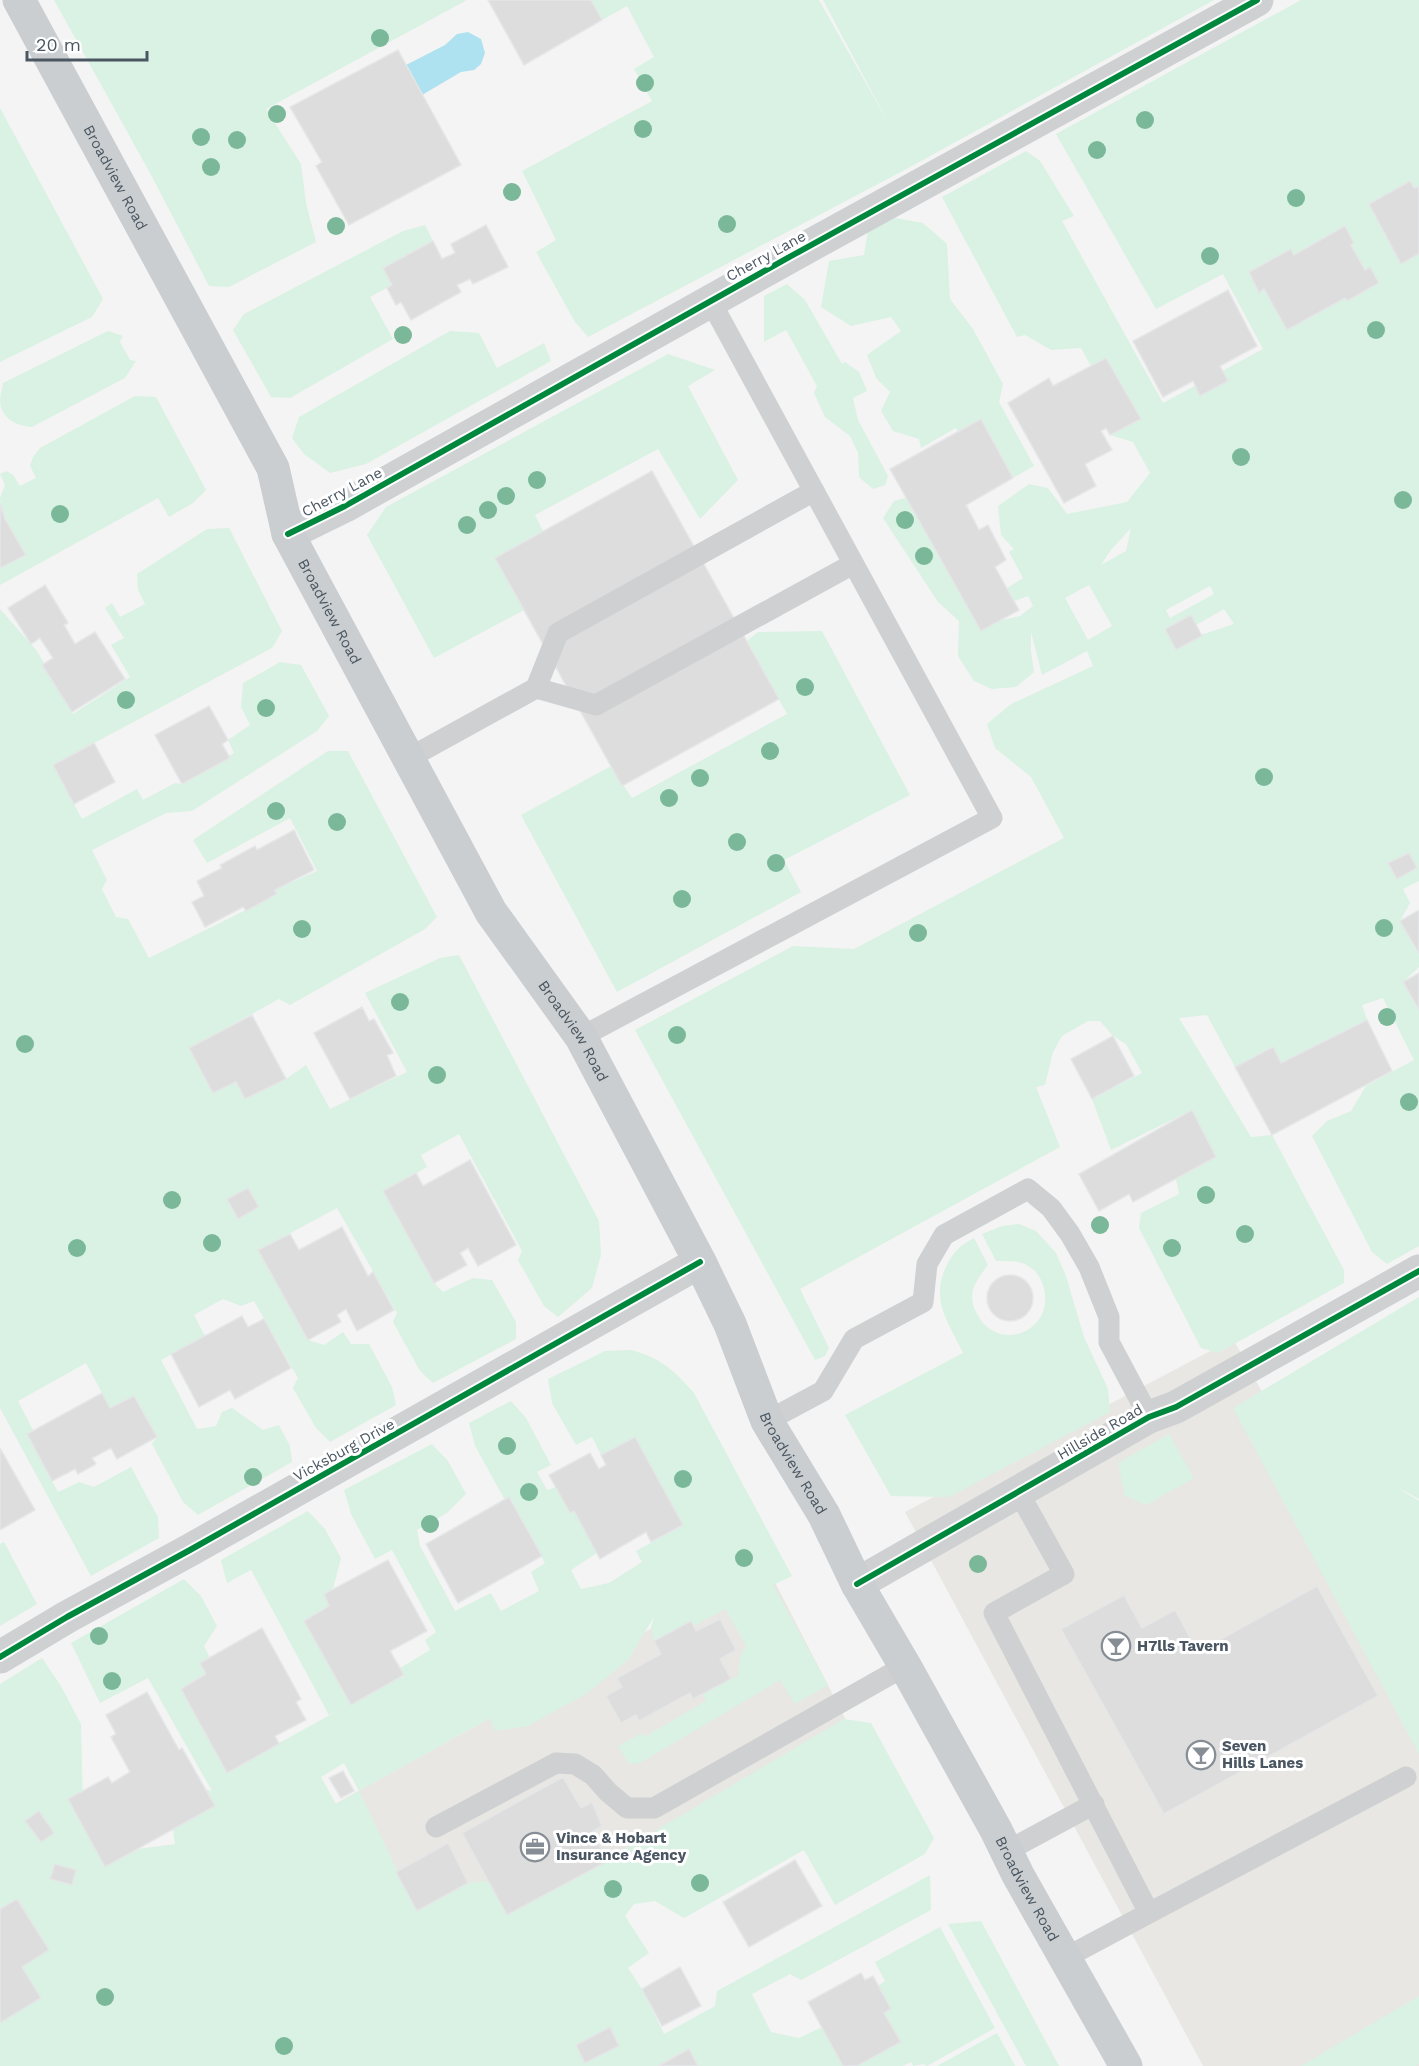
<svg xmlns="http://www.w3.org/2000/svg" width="1419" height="2066" font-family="'Work Sans',sans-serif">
<rect width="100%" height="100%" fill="#f4f4f4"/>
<g fill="#e8e7e3">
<path d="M1233 1339 1419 1677V2066H1203L905 1512Z"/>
<path d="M766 1565 848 1724 237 2066 335 1804Z"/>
</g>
<g fill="#d9f2e3" fill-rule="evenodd">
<path d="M54 0H467L266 109 301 164 306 203 316 242 229 287 209 286 150 173Z"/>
<path d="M591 0H819L890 126 823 0H1214L912 166 588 337 575 322 536 252 556 240 522 171 652 101 634 69 654 57 627 6 602 20Z"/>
<path d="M1301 0H1419V881L1403 889 1410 903 1400 921 1419 956V967L1403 982 1419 1010V1246L1387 1264 1372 1252 1312 1136 1327 1121 1351 1111 1366 1086 1414 1060 1383 998 1362 1005 1367 1020 1281 1063 1273 1047 1235 1067 1207 1015 1179 1018 1251 1137 1272 1135 1344 1270V1283L1218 1353 1201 1348 1139 1228 1141 1213 1179 1194 1176 1179 1216 1157 1192 1110 1111 1150 1092 1099 1142 1073 1126 1044 1113 1036 1100 1021H1088L1062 1036 1053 1052 1045 1085 1036 1087 1060 1147 800 1289 829 1348 825 1356 815 1360 635 1030 793 946 854 949 1064 838 1031 777 995 748 987 724 1011 704 1093 666 1087 651 1042 675 1031 632V651L1034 672 1016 687 992 689 974 681 958 656 959 621 938 602 883 518 894 501 913 496 989 623 1020 616 1033 606 1028 596 1015 601 1007 588 1023 578 1009 552 1014 549 1001 535 998 506 1029 484 1048 488 1067 514 1127 502 1150 473 1133 442 1110 435 1141 419 1106 358 1091 366 1081 348 1051 350 1025 335 1017 337 942 197 1026 151 1040 161 1074 216 1062 221 1163 403 1263 349 1223 274 1156 309 1056 134ZM1131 528 1126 551 1101 565 1111 550ZM1089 585 1112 626 1088 640 1065 598ZM1210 586 1214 594 1170 618 1166 610ZM1224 609 1234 624 1207 633 1174 640 1172 642 1165 629 1196 625Z"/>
<path d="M0 108 103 299 92 317 0 362Z"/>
<path d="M895 218 923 223 947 244 950 299 973 329 1003 384 999 402 1034 466 1013 478 981 419 958 432 956 428 921 448 919 439 893 431 881 411 890 392 876 378 867 355 901 331 891 317 851 326 821 307 829 261 864 255 868 230Z"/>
<path d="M425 225 433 241 392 285 370 297 393 339 290 398 271 397 233 330 244 314 403 231Z"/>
<path d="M787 284 805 300 842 364 845 362 859 372 867 391 853 398 858 420 888 476 885 485 873 489 859 477 858 453 850 436 825 417 814 393 817 386 786 330 764 342V296Z"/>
<path d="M108 331 123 336 120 342 130 360 136 361 125 378 32 427C17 426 2 419 0 402 0 396 2 389 3 383Z"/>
<path d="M450 331 479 333 497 368 544 343 551 361 366 464 330 473 304 454 292 438 299 417Z"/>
<path d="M668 354 715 370 688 386 738 480 700 519 658 449 535 515 543 531 495 558 524 610 434 658 367 535 386 507Z"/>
<path d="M135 396 156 397 206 490 193 503 169 517 158 498 0 585V568L25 555C18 542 0 513 0 498 1 494 4 489 5 485L0 474 6 471 13 475 20 486 36 478 30 466 33 457 40 448Z"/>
<path d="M229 528 282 631 272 648 53 765 82 819 137 789 143 800 175 783 182 784 234 753 228 740 250 725 241 707 243 683 280 662 301 665 329 716 317 731 192 811 166 813 92 850 107 880 102 889 116 917 128 919 149 958 276 895 275 890 317 871 290 818 207 863 193 840 328 751H348L437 917 425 929 290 1005 279 999 190 1048 213 1093 236 1082 245 1099 286 1079 306 1065 330 1109 407 1072 365 993 440 958 459 955 599 1221 601 1255 592 1288 558 1317 544 1306 518 1260 522 1251 459 1134 421 1155 427 1167 384 1192 434 1283 443 1292 473 1278 492 1280 516 1322V1339L433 1383 420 1371 393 1322 397 1313 337 1208 259 1250 308 1340 324 1345 343 1332 351 1344H369L392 1387 396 1405 330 1442 316 1428 293 1388 298 1378 254 1301 241 1306 223 1299 194 1315 205 1336 161 1360 197 1429 216 1426 222 1412 232 1408 263 1430 279 1425 290 1446 292 1462 198 1515 183 1502 152 1444 157 1437 135 1396 110 1408 86 1363 18 1401 33 1430 27 1434 58 1492 79 1482 94 1487 131 1467 158 1517 159 1538 91 1576 0 1408V609L37 651 73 714 130 677 111 645 124 638 105 608 112 603 120 617 145 604 138 590 137 574 207 529Z"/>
<path d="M822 631 910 795 784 860 801 892 617 992 521 815 611 766 632 798 787 714 747 641 758 632Z"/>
<path d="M1019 1224 1036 1231 1056 1253 1066 1276 1084 1337 1108 1389 1110 1412 949 1497 891 1496 845 1415 963 1353C949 1323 931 1302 945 1269 952 1253 959 1246 974 1238L988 1265C975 1282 966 1294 977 1314 1000 1358 1064 1327 1040 1278 1037 1271 1027 1264 1019 1262 1012 1261 1003 1261 996 1261L982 1234 1002 1226Z"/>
<path d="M1419 1297V1499L1393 1485 1419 1501V1754L1233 1408Z"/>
<path d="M631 1350C661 1358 674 1370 694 1393L792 1576 773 1585 828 1685 795 1704 780 1680 640 1763 629 1764 618 1746 642 1733 644 1737 706 1701 702 1694 738 1676 740 1657 746 1645 725 1609 694 1626 691 1621 654 1641 651 1627 654 1617 628 1660 586 1694 528 1726 495 1731 490 1718 359 1791 417 1911 468 1883 489 1881 507 1914 611 1857 844 1719 871 1723 934 1838 925 1854 835 1905 804 1850 684 1918 655 1901 634 1904 625 1916 649 1953 628 1968 642 1989 664 2034 715 2006 717 1991 930 1875 931 1910 801 1980 790 1974 752 1994 771 2032 799 2038 822 2027 843 2066H698L689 2049 658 2066H0V1684L42 1658 61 1686 81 1724 83 1808 131 1850 175 1844 170 1808 192 1785 212 1791 148 1678 100 1703 71 1643 184 1579 201 1596 217 1626 204 1646 210 1658 206 1674 181 1689 226 1772 339 1710 329 1715 251 1570 227 1583 221 1560 308 1511 325 1529 341 1558 333 1589 324 1594 329 1606 304 1621 350 1704 404 1676 400 1668 430 1650 425 1640 436 1632 392 1550 375 1559 351 1514 344 1490 432 1444 448 1461 466 1494 447 1513 417 1530 420 1546 455 1611 491 1593 501 1611 539 1591 531 1572 545 1563 509 1498 505 1500 475 1446 469 1423 511 1401 526 1418 551 1465 537 1472 547 1490 556 1487 574 1511 597 1553 571 1570 581 1589 609 1583 642 1562 636 1551 683 1525 635 1437 601 1455 592 1437 576 1445 552 1403 548 1379 605 1351ZM344 1763 359 1791 336 1804 321 1777Z"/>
<path d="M1169 1434 1194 1478 1146 1505 1125 1496 1118 1463Z"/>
<path d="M4 1542 37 1604 0 1626V1544Z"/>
<path d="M981 1921 1059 2066H1026L948 1924Z"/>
<path d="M940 1927 995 2028 927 2066 923 2064 913 2066 911 2062 903 2066H857L901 2042 884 2013 891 2009 878 1986 885 1981 875 1962Z"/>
<path d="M1419 1996V2064L1416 2066H1301Z"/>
<path d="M997 2033 1015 2066H937Z"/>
</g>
<path fill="#aee2f0" d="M468 32 481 39 485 53 481 64 474 70 461 72 422 95 406 65 445 45 457 34Z"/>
<g fill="#ddddde" stroke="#e5e6e7" stroke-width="1.5">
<path d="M488 0H591L602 20 524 65Z"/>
<path d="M398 50 461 165 349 225 316 166 322 162 290 107Z"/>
<path d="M1410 181 1414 188 1419 186V254L1401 264 1369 204Z"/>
<path d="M486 225 508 267 473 284 470 279 457 285 461 292 411 320 401 302 396 305 387 288 392 285 383 268 433 241 442 259 455 253 451 244Z"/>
<path d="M1345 226 1354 243 1351 245 1365 270 1370 267 1379 283 1347 301 1345 298 1287 330 1264 289 1259 293 1249 272 1291 249 1294 255Z"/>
<path d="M1228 290 1257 346 1220 366 1228 381 1200 396 1193 381 1163 397 1133 341Z"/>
<path d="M1106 358 1141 419 1110 435 1106 428 1101 431 1112 450 1085 464 1096 486 1064 503 1008 403 1049 378 1053 386Z"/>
<path d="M981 419 1013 478 966 505 979 530 988 525 1006 560 995 567 1019 610 981 631 890 469Z"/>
<path d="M652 471 779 699 622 786 495 558Z"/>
<path d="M0 503 5 519 26 555 0 568Z"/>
<path d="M45 585 68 623 64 625 75 644 95 632 125 679 72 712 42 665 53 658 40 638 31 644 8 608Z"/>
<path d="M1191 615 1202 636 1176 650 1165 629Z"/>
<path d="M209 706 228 740 222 744 230 758 182 784 155 735Z"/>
<path d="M94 743 115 782 74 804 53 765Z"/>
<path d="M294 830 314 870 275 890 277 894 246 911 243 907 205 927 192 902 204 896 197 881 222 868 220 865 255 846 257 850Z"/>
<path d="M1409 853 1417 868 1397 879 1388 863Z"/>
<path d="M1419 910V954L1400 921Z"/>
<path d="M1419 973V1010L1403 982Z"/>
<path d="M362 1007 369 1021 374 1019 393 1053 387 1055 396 1076 350 1099 314 1033Z"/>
<path d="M252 1015 286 1079 245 1099 236 1082 213 1093 189 1048Z"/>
<path d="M1367 1020 1392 1071 1272 1135 1235 1067 1273 1047 1281 1063Z"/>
<path d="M1113 1036 1134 1076 1092 1099 1071 1059Z"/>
<path d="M1192 1110 1216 1157 1133 1202 1129 1194 1099 1211 1079 1174Z"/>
<path d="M470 1160 516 1245 478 1266 468 1248 460 1253 467 1265 434 1283 383 1191 416 1173 423 1186Z"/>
<path d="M248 1188 259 1207 238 1219 227 1199Z"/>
<path d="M342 1227 368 1276 373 1272 394 1310 357 1331 346 1309 337 1315 341 1322 308 1340 258 1250 290 1234 299 1250Z"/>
<circle cx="1010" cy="1298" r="23"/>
<path d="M242 1316 248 1327 264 1319 291 1368 235 1399 230 1390 199 1407 171 1354Z"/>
<path d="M102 1393 110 1408 134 1396 157 1437 117 1459 111 1448 92 1458 96 1464 78 1474 75 1469 52 1481 27 1434Z"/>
<path d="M635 1437 683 1525 651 1542 646 1532 600 1559 574 1511 570 1513 549 1475 590 1453 599 1469 606 1465 601 1455Z"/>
<path d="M0 1448 35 1510 0 1530Z"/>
<path d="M509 1497 542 1556 458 1603 426 1544Z"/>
<path d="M388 1560 427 1631 390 1651 404 1675 351 1705 304 1621 329 1606 324 1594Z"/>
<path d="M1317 1586 1378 1696 1164 1814 1061 1629 1124 1595 1142 1628 1175 1610 1198 1652Z"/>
<path d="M720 1619 736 1650 720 1659 731 1679 693 1699 690 1693 639 1721 636 1715 621 1723 606 1696 622 1687 617 1678 661 1654 654 1641 691 1621 696 1631Z"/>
<path d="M262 1628 301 1699 296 1702 306 1720 275 1736 279 1744 227 1773 181 1689 206 1674 200 1663Z"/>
<path d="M147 1692 179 1750 182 1748 215 1806 105 1867 68 1799 108 1777 112 1783 130 1772 111 1737 116 1734 106 1715Z"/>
<path d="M343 1771 354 1791 341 1798 329 1778Z"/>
<path d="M563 1777 581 1808 592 1802 602 1826 592 1832 608 1861 507 1915 462 1833Z"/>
<path d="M39 1811 54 1833 41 1842 25 1821Z"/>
<path d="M448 1843 468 1883 417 1911 396 1872Z"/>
<path d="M795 1860 822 1906 749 1947 723 1902Z"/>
<path d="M55 1864 76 1870 72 1885 50 1879Z"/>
<path d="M17 1899 49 1950 22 1967 41 1998 0 2023V1909Z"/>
<path d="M680 1967 701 2006 662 2026 642 1989Z"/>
<path d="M861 1973 865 1980 873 1976 891 2009 884 2013 901 2042 857 2066H843L808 2002Z"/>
<path d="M610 2027 619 2046 585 2063 576 2045Z"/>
<path d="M689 2049 698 2066H658Z"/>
</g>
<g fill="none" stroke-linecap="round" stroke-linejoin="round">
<g stroke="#ced0d2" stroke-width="21">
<path d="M536 688 596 705 853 564"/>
<path d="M409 758 536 688 558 633 814 491"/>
<path d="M581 1037 992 818 711 302"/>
<path d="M767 1421 823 1391 854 1339 923 1302 927 1264 944 1235 1028 1189 1051 1208 1070 1234 1089 1267 1109 1317V1342L1149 1417"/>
<path d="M1019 1493 1064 1574 994 1613 1149 1913 1065 1958"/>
<path d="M436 1827 556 1763 575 1764 593 1775 608 1792 627 1808H654L905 1666"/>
<path d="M1007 1851 1094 1804"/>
<path d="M1149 1913 1406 1777"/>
</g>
<g stroke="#ced0d2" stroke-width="33">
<path d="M288 534 345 506 793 255 1257 0"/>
<path d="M0 1657 67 1617 190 1550 700 1262"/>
</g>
<path stroke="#ced0d2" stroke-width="33" d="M857 1584 1149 1417 1176 1407 1419 1271"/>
<path stroke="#caced1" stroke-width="33" id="s1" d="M19 0 273 468 288 534 491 912 581 1037 700 1262 730 1324 767 1421 824 1515 857 1584 905 1666 996 1830 1018 1875 1126 2066"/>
<g stroke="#fff" stroke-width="10">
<g id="cycleway">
<path d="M288 534 345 506 793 255 1257 0"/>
<path d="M857 1584 1149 1417 1176 1407 1419 1271"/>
<path d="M0 1657 67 1617 190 1550 700 1262"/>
</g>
</g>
<use href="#cycleway" stroke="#00873e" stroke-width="6"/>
</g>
<g fill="#7ab899">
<circle cx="380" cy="38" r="9"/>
<circle cx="645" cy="83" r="9"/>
<circle cx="277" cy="114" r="9"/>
<circle cx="1145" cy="120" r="9"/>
<circle cx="643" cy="129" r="9"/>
<circle cx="201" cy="137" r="9"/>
<circle cx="237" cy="140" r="9"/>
<circle cx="1097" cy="150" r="9"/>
<circle cx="211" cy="167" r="9"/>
<circle cx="512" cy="192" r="9"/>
<circle cx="1296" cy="198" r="9"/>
<circle cx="727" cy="224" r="9"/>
<circle cx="336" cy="226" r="9"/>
<circle cx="1210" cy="256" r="9"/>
<circle cx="1376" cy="330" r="9"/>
<circle cx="403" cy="335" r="9"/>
<circle cx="1241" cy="457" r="9"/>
<circle cx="537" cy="480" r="9"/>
<circle cx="506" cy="496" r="9"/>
<circle cx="1403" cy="500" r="9"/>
<circle cx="488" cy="510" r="9"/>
<circle cx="60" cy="514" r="9"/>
<circle cx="905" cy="520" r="9"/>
<circle cx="467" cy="525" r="9"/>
<circle cx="924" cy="556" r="9"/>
<circle cx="805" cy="687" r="9"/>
<circle cx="126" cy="700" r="9"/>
<circle cx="266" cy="708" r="9"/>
<circle cx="770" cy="751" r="9"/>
<circle cx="1264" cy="777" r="9"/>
<circle cx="700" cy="778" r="9"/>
<circle cx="669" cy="798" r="9"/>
<circle cx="276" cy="811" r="9"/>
<circle cx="337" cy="822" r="9"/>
<circle cx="737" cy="842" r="9"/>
<circle cx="776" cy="863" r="9"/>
<circle cx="682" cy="899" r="9"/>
<circle cx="1384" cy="928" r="9"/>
<circle cx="302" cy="929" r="9"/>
<circle cx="918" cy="933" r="9"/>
<circle cx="400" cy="1002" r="9"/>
<circle cx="1387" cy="1017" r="9"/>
<circle cx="677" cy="1035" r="9"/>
<circle cx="25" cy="1044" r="9"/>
<circle cx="437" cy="1075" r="9"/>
<circle cx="1409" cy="1102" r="9"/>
<circle cx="1206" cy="1195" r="9"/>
<circle cx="172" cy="1200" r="9"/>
<circle cx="1100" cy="1225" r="9"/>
<circle cx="1245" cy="1234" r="9"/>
<circle cx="212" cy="1243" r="9"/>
<circle cx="77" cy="1248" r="9"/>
<circle cx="1172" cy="1248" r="9"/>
<circle cx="507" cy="1446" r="9"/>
<circle cx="253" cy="1477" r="9"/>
<circle cx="683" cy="1479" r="9"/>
<circle cx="529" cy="1492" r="9"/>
<circle cx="430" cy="1524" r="9"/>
<circle cx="744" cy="1558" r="9"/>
<circle cx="978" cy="1564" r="9"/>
<circle cx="99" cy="1636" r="9"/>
<circle cx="112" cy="1681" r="9"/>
<circle cx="700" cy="1883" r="9"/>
<circle cx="613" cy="1889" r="9"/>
<circle cx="105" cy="1997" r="9"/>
<circle cx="284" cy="2046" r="9"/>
</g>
<defs>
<g id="bar-ring" transform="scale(1.5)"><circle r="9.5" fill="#fff" stroke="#868d94" stroke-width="1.5"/><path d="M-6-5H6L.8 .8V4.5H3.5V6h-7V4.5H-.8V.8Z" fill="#868d94"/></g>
<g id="office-ring" transform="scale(1.5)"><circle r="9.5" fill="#fff" stroke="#868d94" stroke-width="1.5"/><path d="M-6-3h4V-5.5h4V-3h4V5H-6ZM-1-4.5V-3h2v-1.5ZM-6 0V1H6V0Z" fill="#868d94"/></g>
</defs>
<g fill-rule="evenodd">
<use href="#bar-ring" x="1116" y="1646"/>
<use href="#bar-ring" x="1201" y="1755"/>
<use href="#office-ring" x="535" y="1847"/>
</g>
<g text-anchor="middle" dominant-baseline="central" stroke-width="6" stroke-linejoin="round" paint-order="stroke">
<g font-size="15" fill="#4a5661" stroke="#fff">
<text stroke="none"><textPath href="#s1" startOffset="202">Broadview Road</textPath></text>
<text transform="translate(766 256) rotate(-29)">Cherry Lane</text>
<text transform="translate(342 492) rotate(-28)">Cherry Lane</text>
<text stroke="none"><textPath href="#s1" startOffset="688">Broadview Road</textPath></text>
<text stroke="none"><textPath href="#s1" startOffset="1174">Broadview Road</textPath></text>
<text transform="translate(1100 1432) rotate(-30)">Hillside Road</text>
<text transform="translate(344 1450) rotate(-29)">Vicksburg Drive</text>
<text stroke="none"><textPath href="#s1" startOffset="1660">Broadview Road</textPath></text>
<text stroke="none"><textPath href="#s1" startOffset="2146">Broadview Road</textPath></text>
</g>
<g font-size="15" font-weight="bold" fill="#4a5661" stroke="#fff" text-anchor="start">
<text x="1137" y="1646">H7lls Tavern</text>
<text x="1222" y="1746">Seven<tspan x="1222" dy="17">Hills Lanes</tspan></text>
<text x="556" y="1838">Vince &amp; Hobart<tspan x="556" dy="17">Insurance Agency</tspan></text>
</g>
</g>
<path d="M27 51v9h120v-9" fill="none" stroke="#4a5661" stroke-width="3"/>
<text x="36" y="51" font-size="18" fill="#4a5661" stroke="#ffffff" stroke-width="4.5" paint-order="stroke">20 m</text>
</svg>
